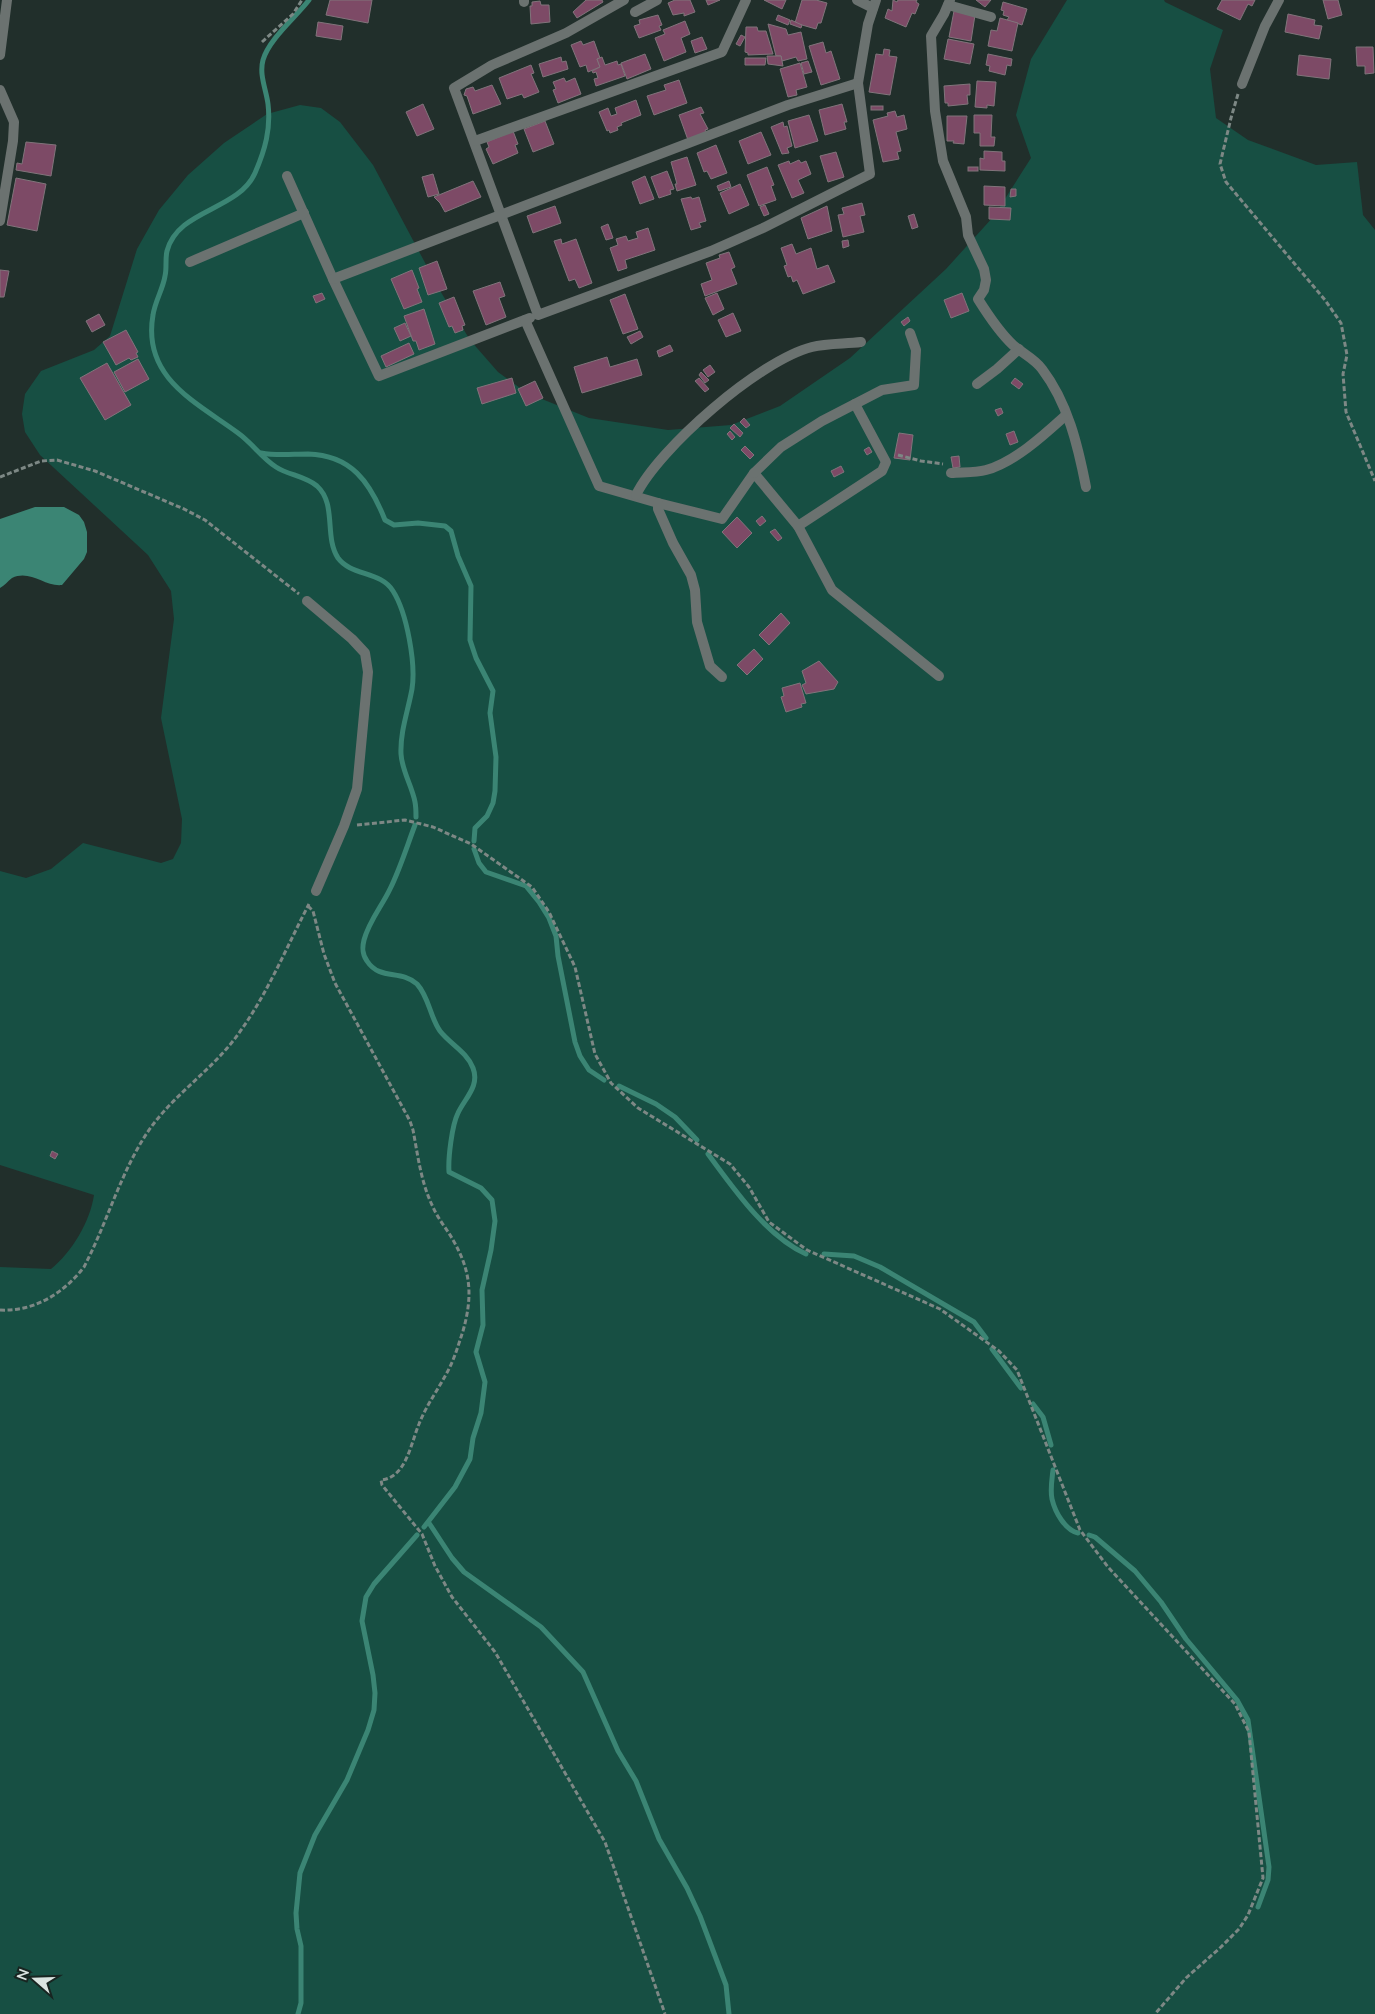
<svg xmlns="http://www.w3.org/2000/svg" width="1375" height="2014" font-family="Lato,sans-serif">
<rect width="100%" height="100%" fill="#212f2b"/>
<path fill="#174f43" d="M1067 0H1164L1165 2 1223 30 1210 69 1216 118 1248 140 1316 165 1357 162 1363 215 1375 230V2014H0V1267L51 1269C72 1252 90 1222 94 1195L0 1165V871L26 878 51 869 83 843 161 863 173 859 181 843 182 819 161 718 174 619 171 591 148 555 40 455 25 432 22 414 25 394 41 371 94 350 110 336 137 249 159 210 188 175 224 143 267 114 300 105 321 108 340 122 373 165 439 289 470 340 498 372 527 393 589 418 668 430 731 425 780 406 850 358 946 269 994 216 1031 158 1016 115 1031 59Z"/>
<path fill="#3b8574" d="M35 507H64L79 515 84 522 87 532V552L84 559 62 585C45 587 30 569 12 578 8 581 4 586 0 588V519Z"/>
<g fill="none" stroke-linecap="round" stroke-linejoin="round">
<g stroke="#3b8574" stroke-width="5">
<path d="M309 0C296 17 269 39 263 60 259 75 266 89 268 104 271 129 265 150 255 173 238 211 178 209 167 251 165 259 167 268 165 276 163 289 155 301 153 315 142 378 196 402 238 433 252 443 262 458 276 467 288 475 305 476 317 486 337 504 324 537 338 558 351 576 381 571 393 591 407 613 416 664 412 689 408 711 400 732 401 754 402 771 412 786 415 802 416 807 416 813 416 817"/>
<path d="M261 453C277 456 292 454 308 454 351 455 370 482 385 520L394 525 418 523 445 526 451 531 458 556 471 586 470 640 476 658 493 691 490 713 496 757 495 791 493 803 487 816 475 828 474 841"/>
<path d="M415 825C407 846 400 869 390 889 382 906 369 921 364 940 362 948 362 954 367 961 380 981 401 969 417 984 429 997 430 1017 440 1031 450 1044 467 1052 473 1068 480 1086 465 1098 458 1113 452 1125 448 1158 449 1172L481 1188 492 1200 495 1221 491 1250 482 1290 483 1325 476 1352 485 1382 481 1413 473 1438 470 1459 455 1487 424 1527"/>
<path d="M474 849 479 863 486 872 526 886 539 902 549 918 556 936 558 956 575 1042 580 1056 589 1070 604 1080"/>
<path d="M619 1086 656 1104 675 1117 697 1140"/>
<path d="M708 1154C734 1189 766 1236 806 1254"/>
<path d="M824 1254 854 1256 880 1267 974 1322 986 1338"/>
<path d="M992 1349 1021 1388"/>
<path d="M1033 1404 1043 1417 1051 1445"/>
<path d="M1053 1470C1052 1479 1050 1490 1052 1499 1055 1512 1065 1530 1078 1533"/>
<path d="M429 1523 452 1558 464 1572 541 1627 583 1672 618 1751 636 1781 659 1839 687 1888 700 1916 726 1985 729 2014"/>
<path d="M1089 1535 1095 1537 1135 1571 1161 1602 1186 1639 1237 1700 1248 1720 1269 1867 1268 1880 1258 1907"/>
<path d="M298 2014 301 2003V1946L297 1929 296 1913 300 1873 315 1835 347 1780 368 1730 374 1710 375 1693 373 1675 362 1621 366 1597 374 1584 417 1535"/>
</g>
</g>
<g fill="#7d4a66" stroke="#81747b">
<path d="M330 0H372L368 23 326 15Z"/>
<path d="M586 0H602L603 2 577 18 573 12Z"/>
<path d="M675 0H690L695 12 684 16V13L673 15 668 3Z"/>
<path d="M706 0H720L708 5Z"/>
<path d="M764 0H786L782 9Z"/>
<path d="M802 0H816L827 3 821 23H818L816 29 795 23Z"/>
<path d="M893 0 897 2 898 0H917L916 2 919 4 915 14 912 13 906 27 885 18 888 9 892 11Z"/>
<path d="M976 0H991L985 7Z"/>
<path d="M1222 0H1255L1252 6 1248 4 1240 20 1217 9Z"/>
<path d="M1323 0H1338L1342 15 1328 19Z"/>
<path d="M540 1 541 5H549L550 22 531 24 530 6H532V2Z"/>
<path d="M1003 2 1027 9 1022 25 1007 20 1009 17 1003 15 1004 11 1001 10Z"/>
<path d="M954 11 975 15 971 41 949 37Z"/>
<path d="M1288 14 1315 20 1314 25 1322 26 1319 39 1285 32Z"/>
<path d="M658 15 662 25 659 26 661 30 639 38 634 26 640 24 639 20Z"/>
<path d="M778 15 790 20 788 25 776 20Z"/>
<path d="M1000 18 1018 23 1012 51 988 46 991 30 997 31Z"/>
<path d="M791 20 802 25 801 28 790 24Z"/>
<path d="M685 21 690 34 681 38 686 52 664 61 655 38 665 34 663 30Z"/>
<path d="M318 22 343 26 341 40 316 36Z"/>
<path d="M768 24 786 29 788 35 801 32 807 59 798 61 796 57 782 61 781 56H776Z"/>
<path d="M746 27H757L758 31H766L773 54 748 55V53L745 52Z"/>
<path d="M741 35 745 37 740 46 736 44Z"/>
<path d="M702 37 707 49 695 53 691 41Z"/>
<path d="M948 39 974 44 970 64 944 59Z"/>
<path d="M581 41 583 45 594 41 600 58 597 59 600 67 588 72 586 65 580 67 571 45Z"/>
<path d="M823 42 826 53 831 51 840 79 821 85 809 46Z"/>
<path d="M1356 47H1373L1374 73 1365 74V66H1357Z"/>
<path d="M884 49 890 50 889 56 897 57 890 95 869 92 876 54 883 55Z"/>
<path d="M645 54 651 69 627 79 621 63Z"/>
<path d="M988 54 1012 59 1011 66 1007 65 1005 75 989 71 990 66 986 65Z"/>
<path d="M1299 55 1331 59 1329 79 1297 75Z"/>
<path d="M767 56H781L783 66 768 64Z"/>
<path d="M561 57 562 62 566 61 568 69 543 77 539 64Z"/>
<path d="M602 57 605 65 617 61 618 65 621 64 625 76 596 86 594 79 598 78 596 72 593 73 592 71 600 67 597 59Z"/>
<path d="M745 58H766L765 65H745Z"/>
<path d="M808 61 812 72 804 74 801 63Z"/>
<path d="M800 63 807 87 796 90 797 95 788 97 780 69Z"/>
<path d="M531 65 534 73 531 74 539 92 524 98 522 94 507 99 499 78Z"/>
<path d="M564 78 566 82 575 78 581 94 558 103 553 90 556 89 553 82Z"/>
<path d="M679 80 687 103 654 115 647 96 666 90 664 85Z"/>
<path d="M977 81 996 82 994 106 987 105V108L975 107Z"/>
<path d="M970 84V95H967L968 104 948 106V103H945L944 86Z"/>
<path d="M492 85 501 104 473 114 467 96 464 95 466 89 473 87 475 91Z"/>
<path d="M636 100 641 115 621 123 622 125 617 127 618 130 610 133 609 130 607 131 599 112 608 108 611 116 617 114 615 108Z"/>
<path d="M423 104 434 129 417 136 406 112Z"/>
<path d="M842 104 847 122H844L846 129 825 135 819 110Z"/>
<rect x="871" y="106" width="12" height="4"/>
<path d="M701 107 704 113 700 114 708 129 705 130 706 132 688 140 679 115Z"/>
<path d="M895 111 897 117 904 115 907 129 896 132 901 151 897 152 899 159 883 162 873 120 888 116 887 113Z"/>
<path d="M809 115 818 141 795 148 788 121Z"/>
<path d="M974 115H992L991 137H995L994 146H980V133H974Z"/>
<path d="M947 116H967L964 144 953 143 954 141H947Z"/>
<path d="M545 121 554 144 533 152 524 129Z"/>
<path d="M783 122 784 127 787 126 792 146 787 148 789 153 782 154 771 127Z"/>
<path d="M513 131 518 144 515 145 518 153 493 164 486 149 489 147 487 142Z"/>
<path d="M761 132 771 155 748 164 739 141Z"/>
<path d="M26 142 56 145 51 176 16 170 17 163 22 164Z"/>
<path d="M716 145 727 173 711 179 707 171 704 172 697 153Z"/>
<path d="M984 151 1002 152V161H1005V171L980 170V158L984 159Z"/>
<path d="M836 152 844 177 828 182 820 156Z"/>
<path d="M687 157 696 185 677 191 675 184H677L671 162Z"/>
<path d="M799 160 801 163 806 161 811 174 798 180 804 193 792 198 778 165 789 161 790 164Z"/>
<path d="M767 167 774 185 771 186 776 200 759 206 747 175Z"/>
<rect x="968" y="167" width="10" height="4"/>
<path d="M667 171 674 189 670 190 671 194 659 198 651 177Z"/>
<path d="M433 174 439 194 428 197 422 177Z"/>
<path d="M645 176 654 199 640 204 632 182Z"/>
<path d="M16 178 46 184 37 231 7 225Z"/>
<path d="M473 181 481 197 445 212 440 203 434 197Z"/>
<path d="M729 181 731 187 719 191 717 186Z"/>
<path d="M740 184 749 205 729 214 720 193Z"/>
<path d="M984 186 1005 187V206L984 205Z"/>
<path d="M1011 189H1016V196L1010 197Z"/>
<path d="M691 197 692 199 699 197 706 221 699 223 701 227 691 230 681 199Z"/>
<path d="M862 203 865 215 860 216 864 232 843 237 838 215 844 214 842 208Z"/>
<path d="M765 205 769 214 764 216 760 207Z"/>
<path d="M555 206 561 223 533 233 527 216Z"/>
<path d="M827 206 832 231 808 239 801 218Z"/>
<path d="M989 207 1011 208 1010 220 989 219Z"/>
<path d="M914 214 918 227 912 229 908 216Z"/>
<path d="M608 224 613 238 606 240 601 227Z"/>
<path d="M648 228 655 250 625 260 627 268 618 271 610 248 618 245 616 239 626 236 628 241 638 238 636 232Z"/>
<path d="M561 239 562 244 576 239 592 283 579 288 575 279 569 281 554 241Z"/>
<path d="M848 240 849 246 843 248 842 241Z"/>
<path d="M792 244 796 254 811 248 817 269 828 265 835 282 803 294 797 280 793 282 791 276 788 277 784 266 787 265 781 248Z"/>
<path d="M729 252 735 267 731 269 737 284 705 296 701 284 712 280 706 263 720 258 719 255Z"/>
<path d="M437 261 447 289 428 295 419 268Z"/>
<path d="M0 270 9 271 4 297H0Z"/>
<path d="M412 270 419 288 417 289 422 302 404 309 391 279Z"/>
<path d="M500 282 505 296 499 298 506 317 486 325 473 291Z"/>
<path d="M322 293 325 299 316 303 313 296Z"/>
<path d="M717 293 724 309 713 315 705 298Z"/>
<path d="M962 293 969 311 951 318 944 300Z"/>
<path d="M625 294 638 329 623 334 610 300Z"/>
<path d="M454 297 465 325 462 326 463 330 455 333 452 326 449 327 439 303Z"/>
<path d="M424 309 435 344 419 350 416 341H413L404 316Z"/>
<path d="M733 313 741 331 726 337 718 320Z"/>
<path d="M99 314 105 325 92 332 86 321Z"/>
<path d="M908 317 910 321 904 326 901 322Z"/>
<path d="M405 323 411 336 400 341 394 328Z"/>
<path d="M126 330 138 352 136 353 138 357 131 360 129 358 116 365 103 342Z"/>
<path d="M640 331 643 337 631 344 627 337Z"/>
<path d="M409 343 414 354 386 367 381 356Z"/>
<path d="M670 345 673 351 659 357 657 351Z"/>
<path d="M607 357 610 367 637 359 642 375 582 393 574 367Z"/>
<path d="M138 359 149 379 125 392 114 372Z"/>
<path d="M107 363 131 405 105 420 80 378Z"/>
<path d="M710 365 715 372 708 377 703 370Z"/>
<path d="M701 372 709 380 705 383 699 375Z"/>
<path d="M512 378 516 393 482 404 477 388Z"/>
<path d="M699 378 709 389 705 392 695 381Z"/>
<path d="M1015 378 1023 384 1019 389 1011 383Z"/>
<path d="M535 381 543 398 526 406 518 389Z"/>
<path d="M1001 408 1003 413 998 416 995 410Z"/>
<path d="M744 418 750 425 746 428 740 422Z"/>
<path d="M734 424 743 433 740 437 730 428Z"/>
<path d="M730 431 735 437 732 440 727 434Z"/>
<path d="M1014 431 1018 442 1010 445 1006 434Z"/>
<path d="M899 433 913 435 910 460 894 458Z"/>
<path d="M745 446 754 455 750 459 741 450Z"/>
<path d="M869 447 872 452 867 455 864 450Z"/>
<path d="M959 456 960 467 953 468 951 457Z"/>
<path d="M841 466 844 472 834 477 831 471Z"/>
<path d="M762 516 766 521 760 526 756 521Z"/>
<path d="M737 517 752 533 737 548 722 532Z"/>
<path d="M775 529 782 538 778 541 770 532Z"/>
<path d="M781 613 790 623 769 645 759 635Z"/>
<path d="M754 649 763 659 747 675 737 665Z"/>
<path d="M819 661 838 682 834 689 806 694 802 685 806 683 802 671Z"/>
<path d="M800 683 806 703 801 704 802 707 786 712 781 697 784 696 782 688Z"/>
<path d="M52 1151 58 1154 55 1159 50 1156Z"/>
</g>
<g fill="none" stroke-linecap="round" stroke-linejoin="round">
<g stroke="#7d8885" stroke-width="3" stroke-dasharray="5 2.5" stroke-linecap="butt">
<path d="M262 42 293 14 302 0"/>
<path d="M1238 94 1231 118 1220 164 1226 182 1325 300 1341 323 1347 355 1343 374 1346 412 1375 481"/>
<path d="M898 455 921 461 943 464"/>
<path d="M0 477 41 461 57 460 95 471 184 509 205 520 299 594"/>
<path d="M357 825 405 820 433 827 471 844 532 887 549 912 575 967 595 1054 611 1083 638 1108 730 1164 749 1187 769 1222 807 1250 940 1309 999 1351 1017 1370 1080 1530 1108 1567 1235 1704 1249 1732 1263 1878 1248 1915 1239 1929 1221 1947 1186 1978 1155 2014"/>
<path d="M308 906 313 911 324 954 335 983 410 1121 413 1130C418 1156 421 1183 433 1207 438 1219 447 1229 453 1240 471 1271 473 1296 463 1331 460 1340 457 1350 453 1360 444 1382 428 1401 419 1424 411 1443 406 1478 381 1480L382 1485 422 1534 435 1566 452 1597 495 1652 605 1842 665 2014"/>
<path d="M0 1310C34 1312 64 1293 84 1267 107 1223 120 1174 147 1133 171 1097 207 1074 233 1041 265 1000 285 950 309 904"/>
</g>
<g stroke="#6b7270" stroke-width="10">
<path d="M524 0V2"/>
<path d="M624 0 566 33 492 65 454 88 538 315 711 251 763 228 870 174 858 83 868 24 876 0"/>
<path d="M857 0 873 8"/>
<path d="M950 0 944 14 931 36 935 111 943 161 966 217 968 235 984 269 986 280 984 290 978 299C988 315 999 332 1013 345 1022 353 1035 359 1042 369 1068 403 1078 446 1086 487"/>
<path d="M948 5 991 17"/>
<path d="M635 12 657 0"/>
<path d="M0 55 7 0"/>
<path d="M1242 84 1265 26 1279 0"/>
<path d="M0 90 14 122 13 141 0 221"/>
<path d="M475 141 722 52 746 0"/>
<path d="M287 176 333 279 379 376 530 318"/>
<path d="M190 262 304 213"/>
<path d="M333 279 788 105 858 83"/>
<path d="M525 320 599 486 658 503 722 519 754 473 798 526 832 590 939 676"/>
<path d="M977 384 997 369 1019 349"/>
<path d="M754 473 781 447 822 421 882 390 914 385 916 350 910 333"/>
<path d="M951 473C962 472 975 473 986 470 1015 462 1045 434 1066 415"/>
<path d="M636 495C659 448 760 360 812 347 827 343 845 344 861 342"/>
<path d="M658 503V509L673 543 691 575 695 590 697 622 710 666 722 677"/>
<path d="M798 526 882 471 886 462 855 404"/>
<path d="M307 601 352 639 365 653 368 672 357 789 344 826 316 891"/>
</g>
</g>
<g transform="translate(35 1979) rotate(290)" stroke="#182521" stroke-width="4" paint-order="stroke">
<path d="M0-4L9 19L0 12L-9 19Z" fill="#dbe4e1"/>
<text y="-8" font-size="14" font-weight="bold" text-anchor="middle" fill="#dbe4e1">N</text>
</g>
</svg>
